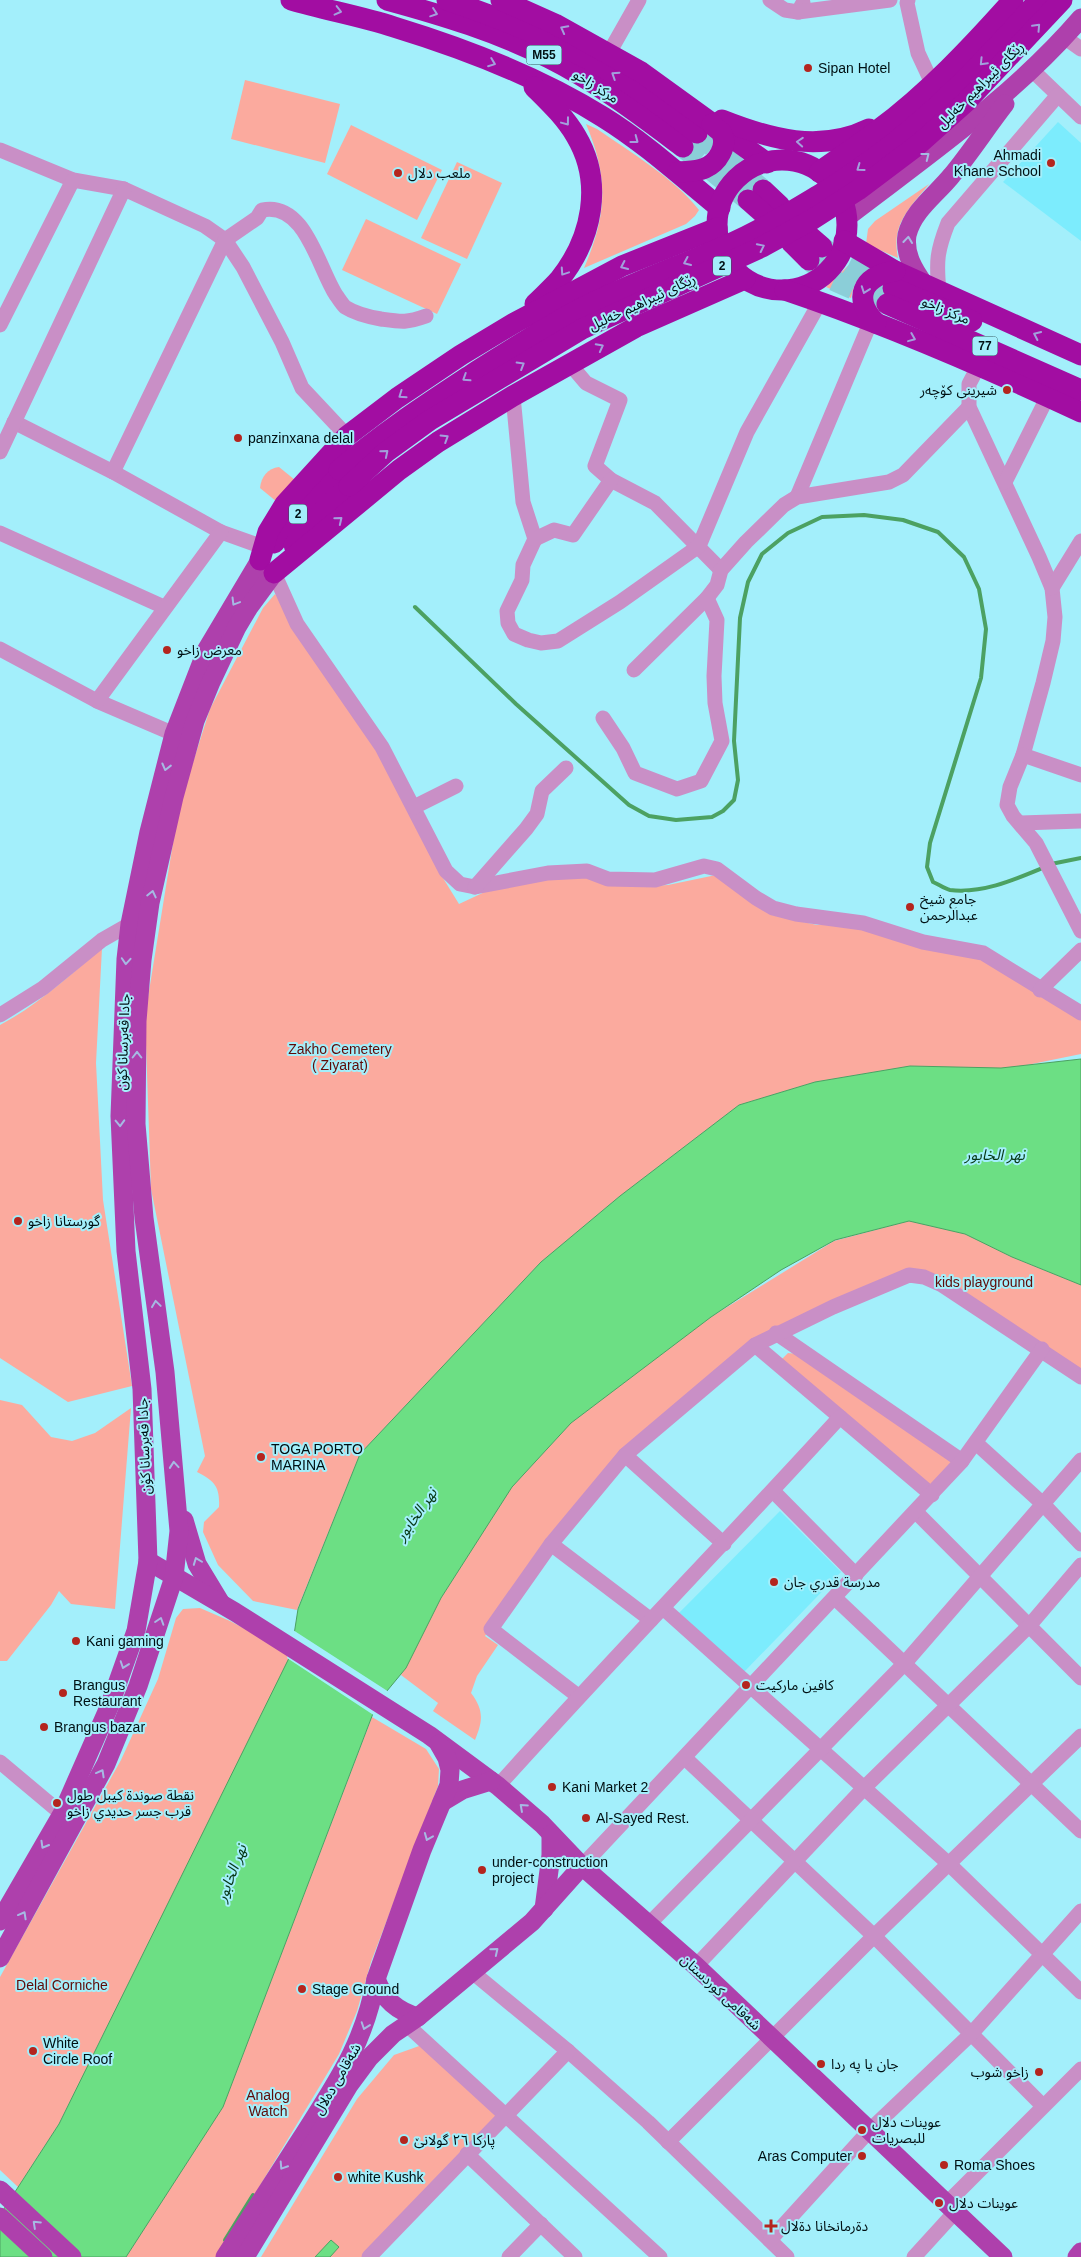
<svg xmlns="http://www.w3.org/2000/svg" width="1081" height="2257" font-family="Helvetica,'Noto Sans Arabic',sans-serif">
<rect width="100%" height="100%" fill="#a3effb"/>
<g fill="#7cecfd">
<path d="M1058 122 1081 143V241L1003 182Z"/>
<path d="M780 1511 841 1572 743 1673 676 1616Z"/>
</g>
<g fill="#fbaa9e">
<path d="M245 80 340 104 325 163 231 139Z"/>
<path d="M586 124 597 129C630 152 674 178 699 210L695 216 686 224 584 268C607 215 609 178 586 124Z"/>
<path d="M351 125 442 170 417 220 327 174Z"/>
<path d="M725 153 742 165 717 187 704 177Z"/>
<path d="M457 162 502 183 467 259 421 238Z"/>
<path d="M929 184C909 209 891 224 898 258L866 244 868 229 875 221Z"/>
<path d="M366 219 461 264 437 314 342 270Z"/>
<path d="M851 263 864 270 854 285 851 298 826 287Z"/>
<path d="M279 467 295 480 277 502 260 488C261 477 268 468 279 467Z"/>
<path d="M275 594 377 730 443 878 459 904 489 890 560 873 640 887 668 885 716 875 772 915 817 925 843 923 991 958 1081 1019V1054L1007 1069 910 1066 815 1082 739 1105 620 1196 541 1262 360 1454 297 1610 253 1601 218 1565 203 1532 204 1522 219 1507C220 1487 215 1481 197 1472L205 1456 151 1189 145 1016 179 806 210 709 263 608Z"/>
<path d="M102 948 96 1063 103 1200 132 1386 68 1402 0 1358V1025C38 1005 69 976 102 948Z"/>
<path d="M909 1221 965 1234 1014 1258 1081 1285V1377L1013 1331 909 1275 776 1333 625 1455 551 1544 485 1636 498 1645 477 1676 471 1693C484 1710 483 1721 475 1740L433 1711 438 1703 401 1675 441 1598 512 1487 571 1423 711 1317 834 1241Z"/>
<path d="M788 1353 797 1354 951 1461V1466L931 1489 781 1360Z"/>
<path d="M0 1400 22 1405 51 1437 72 1441 95 1433 131 1408 115 1609 71 1604 59 1591 51 1605 7 1661H0Z"/>
<path d="M200 1608 230 1621 292 1654 59 2124 18 2187 0 2170V1977L121 1760 158 1679 176 1618 183 1609Z"/>
<path d="M372 1717 426 1749 439 1769 438 1786 371 1962 357 2011 339 2054 217 2257H126L223 2107Z"/>
<path d="M422 2045 498 2117 365 2257H261L357 2099 394 2055Z"/>
</g>
<g fill="#6cdf84" stroke="#4ca162">
<path d="M1081 1059V1285L1012 1257 965 1234 909 1221 835 1240 781 1270 711 1317 571 1423 512 1487 441 1598 406 1668 377 1703 223 2107 126 2257H0V2215L59 2124 291 1654 298 1609 360 1454 541 1262 620 1196 739 1105 815 1082 910 1066 1001 1068Z"/>
<path d="M331 2240 339 2247 330 2257H315Z"/>
</g>
<path fill="#a3effb" d="M293 1630 389 1692 379 1704 375 1716 287 1658Z"/>
<g fill="none" stroke-linecap="round" stroke-linejoin="round">
<g stroke="#4ca162" stroke-width="4">
<path d="M415 607 516 704 629 805 649 816 676 820 712 817 723 811 734 800 738 780 734 741 740 618 748 582 762 554 788 533 822 517 864 515 903 520 938 532 964 557 979 589 986 629 981 678 930 843 927 867 933 882C938 884 945 889 950 890 983 894 1016 879 1045 867"/>
<path d="M1051 864 1081 858"/>
<path d="M225 2240 253 2195"/>
</g>
<g stroke="#8bced8" stroke-width="21" stroke-dasharray="21 11" stroke-linecap="butt">
<path d="M697 133 763 190"/>
<path d="M683 147 748 200"/>
<path d="M822 247 848 266 888 286"/>
<path d="M809 260 833 280 887 304"/>
</g>
<g stroke="#c98fc6" stroke-width="15">
<path d="M770 0 785 10 798 12 803 3"/>
<path d="M908 0 907 3 918 53 932 83"/>
<path d="M798 12 890 0"/>
<path d="M1064 37 1081 49"/>
<path d="M609 53 639 0"/>
<path d="M1032 70 1081 117"/>
<path d="M0 150 73 180 124 189 205 226 225 240 243 267 282 342 302 388 347 436"/>
<path d="M939 291C936 261 937 251 948 223L1058 95"/>
<path d="M0 325 73 180"/>
<path d="M569 363 586 383 620 400 595 466 611 480 655 503 721 570"/>
<path d="M978 367 969 384V407L1039 557 1052 588 1055 617 1053 641 1043 683 1023 755 1010 787 1007 805 1013 816 1036 843 1081 931"/>
<path d="M513 396 523 502 535 539 523 565 522 580 507 611 508 623 514 634 528 640 541 643 558 641 620 602 699 546 747 432 820 302"/>
<path d="M14 422 113 472 221 532 263 547"/>
<path d="M0 452 124 189"/>
<path d="M113 472 225 240 257 218 262 210C305 201 318 267 336 295 339 299 342 304 345 307 356 314 369 317 381 319 402 322 406 323 426 316"/>
<path d="M1005 482 1048 396"/>
<path d="M797 497 871 321"/>
<path d="M0 533 164 607"/>
<path d="M535 539 554 530 573 535 611 480"/>
<path d="M274 573 297 624 382 747 446 871 460 884 475 887 548 873 587 871 608 879 655 880 704 866 717 869 756 898 773 908 796 914 863 923 923 942 983 953 1081 1013"/>
<path d="M1052 588 1081 541"/>
<path d="M0 649 97 701 174 734"/>
<path d="M634 670 707 598 717 585 721 570 746 542 784 505 797 497 889 482 903 475 969 407"/>
<path d="M97 701 221 532"/>
<path d="M603 718 623 748 635 773 677 789 701 781 722 741 715 703 714 676 717 620 707 598"/>
<path d="M1023 755 1081 775"/>
<path d="M414 807 456 786"/>
<path d="M1021 823 1081 821"/>
<path d="M475 887 526 829 537 814 542 791 566 768"/>
<path d="M1040 990 1081 950"/>
<path d="M0 1015 43 988 102 940 130 924"/>
<path d="M776 1333 962 1461"/>
<path d="M755 1345 932 1495"/>
<path d="M976 1443 1043 1504 1081 1544"/>
<path d="M625 1455 724 1544"/>
<path d="M773 1491 856 1575"/>
<path d="M916 1512 1081 1678"/>
<path d="M551 1544 651 1620"/>
<path d="M835 1598 1081 1831"/>
<path d="M663 1608 949 1864 1081 1992"/>
<path d="M578 1696 491 1629 551 1544 625 1455 755 1345 833 1307 909 1275 924 1277 942 1285 1081 1377"/>
<path d="M685 1758 874 1936 1043 2106"/>
<path d="M0 1762 62 1814"/>
<path d="M498 1786C610 1661 727 1541 840 1417"/>
<path d="M582 1866 962 1461 1042 1349"/>
<path d="M648 1925 904 1664 1081 1460"/>
<path d="M696 1966 864 1788 1029 1626 1081 1565"/>
<path d="M471 1971 568 2051 648 2122 787 2257"/>
<path d="M406 2024 660 2257"/>
<path d="M668 2142 874 1936 1081 1736"/>
<path d="M467 2154 575 2257"/>
<path d="M946 2204 1081 2069"/>
<path d="M770 2240 869 2131 972 2033 1081 1911"/>
<path d="M369 2257 568 2051"/>
<path d="M509 2257 541 2224"/>
<path d="M914 2257 955 2212"/>
</g>
<g stroke="#ae40ac" stroke-width="19">
<path d="M846 218C928 155 1014 96 1081 18"/>
<path d="M924 284C914 270 904 254 907 235 913 210 937 194 952 175 971 152 987 127 1005 104"/>
<path d="M184 1520 197 1564 220 1602"/>
<path d="M148 1561 235 1612 429 1735 498 1786 542 1824 582 1866 696 1966 1003 2257"/>
<path d="M442 1802 462 1790 491 1781"/>
<path d="M544 1909 551 1855V1834"/>
<path d="M0 1921 62 1814 109 1707 136 1631 148 1561 142 1389 126 1251 120 1116 126 959 130 924 149 832 174 734 207 649 260 560"/>
<path d="M0 1958 106 1764 138 1686 174 1577 179 1531 165 1372 144 1218 136 1124 137 1021 142 960 150 903 174 797 195 721 211 682 237 627 249 607 274 573"/>
<path d="M376 1979C384 2000 397 2011 418 2017"/>
<path d="M0 2190 72 2257"/>
<path d="M0 2217 43 2257"/>
<path d="M225 2257C250 2218 276 2178 301 2139 336 2083 364 2045 376 1979L422 1850 449 1785 450 1770 447 1758 439 1744"/>
<path d="M245 2257 349 2085 369 2058 393 2034 418 2017 532 1922 582 1866"/>
<path d="M1077 2257 1081 2252"/>
</g>
<g stroke="#a20da2" stroke-width="21">
<path d="M291 0C325 10 360 16 394 27 466 49 539 77 603 117 645 143 682 177 720 208"/>
<path d="M387 0C442 15 498 32 549 58 597 82 640 115 683 147"/>
<path d="M447 0C500 18 555 39 604 68 637 87 667 110 697 133"/>
<path d="M501 0 555 24 641 72 767 163"/>
<path d="M534 87C549 102 565 117 576 136 604 183 592 239 559 280 552 288 543 296 535 304"/>
<path d="M722 120C770 139 820 153 869 129"/>
<circle cx="782" cy="225" r="65"/>
<path d="M678 172C687 171 697 172 705 168 717 163 729 146 721 132 719 130 714 127 712 124"/>
<path d="M819 172C839 158 859 145 878 130 928 93 972 46 1013 0"/>
<path d="M763 190 780 206"/>
<path d="M748 200 765 215"/>
<path d="M807 234 822 247"/>
<path d="M844 241 895 271 1081 355"/>
<path d="M791 242 809 260"/>
<path d="M893 288 972 321"/>
<path d="M785 290C886 324 985 367 1081 412"/>
<path d="M887 304 1081 390"/>
<path d="M876 323C852 299 862 276 895 271"/>
<path d="M274 543 317 491 339 470"/>
<path d="M294 545 324 510 349 486"/>
<path d="M260 560 268 532 285 504 347 436 397 398 461 355 516 322 575 291 622 266 717 228"/>
<path d="M274 573 399 470 438 442 513 396 636 327 745 279"/>
</g>
<g stroke="#a20da2" stroke-width="21">
<path d="M339 470C382 433 427 404 474 373 509 351 544 328 580 309 627 285 677 267 725 246 758 232 789 213 819 195 908 141 971 77 1039 0"/>
<path d="M349 486 386 452 430 420 582 329 762 247 813 219 858 190 919 144 966 102 1062 0"/>
</g>
</g>
<defs><path id="oneway-chevron" d="M-2-3.5L2.5 0L-2 3.5" fill="none" stroke-width="1.6" stroke-linecap="round" stroke-linejoin="round" transform="scale(1.25)"/></defs>
<g stroke="#a3a0dc">
<use href="#oneway-chevron" transform="translate(338 11) rotate(14)"/>
<use href="#oneway-chevron" transform="translate(434 13) rotate(19)"/>
<use href="#oneway-chevron" transform="translate(1037 27) rotate(-47)"/>
<use href="#oneway-chevron" transform="translate(564 29) rotate(-152)"/>
<use href="#oneway-chevron" transform="translate(983 62) rotate(134)"/>
<use href="#oneway-chevron" transform="translate(492 63) rotate(21)"/>
<use href="#oneway-chevron" transform="translate(615 75) rotate(-147)"/>
<use href="#oneway-chevron" transform="translate(566 122) rotate(53)"/>
<use href="#oneway-chevron" transform="translate(635 140) rotate(37)"/>
<use href="#oneway-chevron" transform="translate(800 142) rotate(-176)"/>
<use href="#oneway-chevron" transform="translate(860 168) rotate(144)"/>
<use href="#oneway-chevron" transform="translate(761 247) rotate(-26)"/>
<use href="#oneway-chevron" transform="translate(687 262) rotate(156)"/>
<use href="#oneway-chevron" transform="translate(624 266) rotate(155)"/>
<use href="#oneway-chevron" transform="translate(564 272) rotate(124)"/>
<use href="#oneway-chevron" transform="translate(865 290) rotate(110)"/>
<use href="#oneway-chevron" transform="translate(1037 335) rotate(-155)"/>
<use href="#oneway-chevron" transform="translate(912 338) rotate(22)"/>
<use href="#oneway-chevron" transform="translate(600 347) rotate(-28)"/>
<use href="#oneway-chevron" transform="translate(521 365) rotate(-31)"/>
<use href="#oneway-chevron" transform="translate(466 378) rotate(147)"/>
<use href="#oneway-chevron" transform="translate(402 395) rotate(145)"/>
<use href="#oneway-chevron" transform="translate(445 438) rotate(-32)"/>
<use href="#oneway-chevron" transform="translate(385 453) rotate(-40)"/>
<use href="#oneway-chevron" transform="translate(339 520) rotate(-39)"/>
</g>
<g stroke="#a6bae3">
<use href="#oneway-chevron" transform="translate(926 156) rotate(-38)"/>
<use href="#oneway-chevron" transform="translate(908 240) rotate(-84)"/>
<use href="#oneway-chevron" transform="translate(235 602) rotate(121)"/>
<use href="#oneway-chevron" transform="translate(166 767) rotate(104)"/>
<use href="#oneway-chevron" transform="translate(152 894) rotate(-77)"/>
<use href="#oneway-chevron" transform="translate(126 961) rotate(94)"/>
<use href="#oneway-chevron" transform="translate(137 1055) rotate(-90)"/>
<use href="#oneway-chevron" transform="translate(120 1123) rotate(88)"/>
<use href="#oneway-chevron" transform="translate(156 1304) rotate(-98)"/>
<use href="#oneway-chevron" transform="translate(174 1465) rotate(-95)"/>
<use href="#oneway-chevron" transform="translate(197 1561) rotate(-111)"/>
<use href="#oneway-chevron" transform="translate(160 1621) rotate(-72)"/>
<use href="#oneway-chevron" transform="translate(124 1665) rotate(109)"/>
<use href="#oneway-chevron" transform="translate(101 1773) rotate(-61)"/>
<use href="#oneway-chevron" transform="translate(523 1807) rotate(-138)"/>
<use href="#oneway-chevron" transform="translate(428 1837) rotate(112)"/>
<use href="#oneway-chevron" transform="translate(44 1845) rotate(120)"/>
<use href="#oneway-chevron" transform="translate(23 1915) rotate(-61)"/>
<use href="#oneway-chevron" transform="translate(495 1951) rotate(-39)"/>
<use href="#oneway-chevron" transform="translate(365 2026) rotate(109)"/>
<use href="#oneway-chevron" transform="translate(283 2166) rotate(123)"/>
<use href="#oneway-chevron" transform="translate(36 2224) rotate(-137)"/>
</g>
<g fill="#b4251e" stroke="#a3effb" stroke-width="2">
<circle cx="808" cy="68" r="5"/>
<circle cx="1051" cy="163" r="5"/>
<circle cx="398" cy="173" r="5"/>
<circle cx="1007" cy="390" r="5"/>
<circle cx="238" cy="438" r="5"/>
<circle cx="167" cy="650" r="5"/>
<circle cx="910" cy="907" r="5"/>
<circle cx="18" cy="1221" r="5"/>
<circle cx="261" cy="1457" r="5"/>
<circle cx="774" cy="1582" r="5"/>
<circle cx="76" cy="1641" r="5"/>
<circle cx="746" cy="1685" r="5"/>
<circle cx="63" cy="1693" r="5"/>
<circle cx="44" cy="1727" r="5"/>
<circle cx="552" cy="1787" r="5"/>
<circle cx="57" cy="1803" r="5"/>
<circle cx="586" cy="1818" r="5"/>
<circle cx="482" cy="1870" r="5"/>
<circle cx="302" cy="1989" r="5"/>
<circle cx="33" cy="2051" r="5"/>
<circle cx="821" cy="2064" r="5"/>
<circle cx="1039" cy="2072" r="5"/>
<circle cx="862" cy="2130" r="5"/>
<circle cx="404" cy="2140" r="5"/>
<circle cx="862" cy="2156" r="5"/>
<circle cx="944" cy="2165" r="5"/>
<circle cx="338" cy="2177" r="5"/>
<circle cx="939" cy="2203" r="5"/>
<path d="M768.5 2218.5h5v5h5v5h-5v5h-5v-5h-5v-5h5z"/>
</g>
<g text-anchor="middle" dominant-baseline="central" stroke-width="4" stroke-linejoin="round" paint-order="stroke">
<g fill="#a3effb" stroke="#315359" stroke-width="1">
<rect x="526.5" y="45.5" width="35" height="19" rx="4"/>
<rect x="713" y="256.5" width="18" height="19" rx="4"/>
<rect x="972.5" y="336.5" width="25" height="19" rx="4"/>
<rect x="289" y="504.5" width="18" height="19" rx="4"/>
</g>
<g font-size="12" font-weight="bold" fill="#001013">
<text x="544" y="55">M55</text>
<text x="722" y="266">2</text>
<text x="985" y="346">77</text>
<text x="298" y="514">2</text>
</g>
<g font-size="14" fill="#001013" stroke="#a3effb" text-anchor="start">
<text x="818" y="68">Sipan Hotel</text>
<text x="1041" y="155" text-anchor="end">Ahmadi<tspan x="1041" dy="16">Khane School</tspan></text>
<text x="408" y="173">ملعب دلال</text>
<text x="997" y="390" text-anchor="end">شیرینی کۆچەر</text>
<text x="248" y="438">panzinxana delal</text>
<text x="177" y="650">معرض زاخو</text>
<text x="920" y="899">جامع شيخ<tspan x="920" dy="16">عبدالرحمن</tspan></text>
<text x="28" y="1221">گورستانا زاخو</text>
<text x="271" y="1449">TOGA PORTO<tspan x="271" dy="16">MARINA</tspan></text>
<text x="784" y="1582">مدرسة قدري جان</text>
<text x="86" y="1641">Kani gaming</text>
<text x="73" y="1685">Brangus<tspan x="73" dy="16">Restaurant</tspan></text>
<text x="756" y="1685">كافين ماركيت</text>
<text x="54" y="1727">Brangus bazar</text>
<text x="562" y="1787">Kani Market 2</text>
<text x="67" y="1795">نقطة صوندة كيبل طول<tspan x="67" dy="16">قرب جسر حديدي زاخو</tspan></text>
<text x="596" y="1818">Al-Sayed Rest.</text>
<text x="492" y="1862">under-construction<tspan x="492" dy="16">project</tspan></text>
<text x="312" y="1989">Stage Ground</text>
<text x="43" y="2043">White<tspan x="43" dy="16">Circle Roof</tspan></text>
<text x="831" y="2064">جان يا په ردا</text>
<text x="1029" y="2072" text-anchor="end">زاخو شوب</text>
<text x="872" y="2122">عوينات دلال<tspan x="872" dy="16">للبصريات</tspan></text>
<text x="414" y="2140">پارکا ٢٦ گولانێ</text>
<text x="852" y="2156" text-anchor="end">Aras Computer</text>
<text x="954" y="2165">Roma Shoes</text>
<text x="348" y="2177">white Kushk</text>
<text x="949" y="2203">عوينات دلال</text>
<text x="781" y="2226">دةرمانخانا دةلال</text>
</g>
<g font-size="14" fill="#001013" stroke="#a3effb">
<text transform="translate(980 85) rotate(-45)">ڕێگای ئیبراهیم خەلیل</text>
<text transform="translate(596 86) rotate(32)">مركز زاخو</text>
<text transform="translate(642 302) rotate(-25)">ڕێگای ئیبراهیم خەلیل</text>
<text transform="translate(946 310) rotate(23)">مركز زاخو</text>
<text transform="translate(123 1042) rotate(-88)">جادا قەبرسانا کۆن</text>
<text transform="translate(144 1446) rotate(-92)">جادا قەبرسانا کۆن</text>
<text transform="translate(721 1992) rotate(43)">شەقامی کوردستان</text>
<text transform="translate(337 2079) rotate(-60)">شەقامی دەلال</text>
</g>
<g font-size="14" fill="#5f0b08" stroke="#a3effb">
<text x="340" y="1049">Zakho Cemetery<tspan x="340" dy="16">( Ziyarat)</tspan></text>
<text x="984" y="1282">kids playground</text>
<text x="62" y="1985">Delal Corniche</text>
<text x="268" y="2095">Analog<tspan x="268" dy="16">Watch</tspan></text>
</g>
<g font-size="15" font-style="italic" fill="#073715" stroke="#a3effb">
<text x="995" y="1154">نهر الخابور</text>
<text transform="translate(416 1514) rotate(-55)">نهر الخابور</text>
<text transform="translate(231 1873) rotate(-69)">نهر الخابور</text>
</g>
</g>
</svg>
